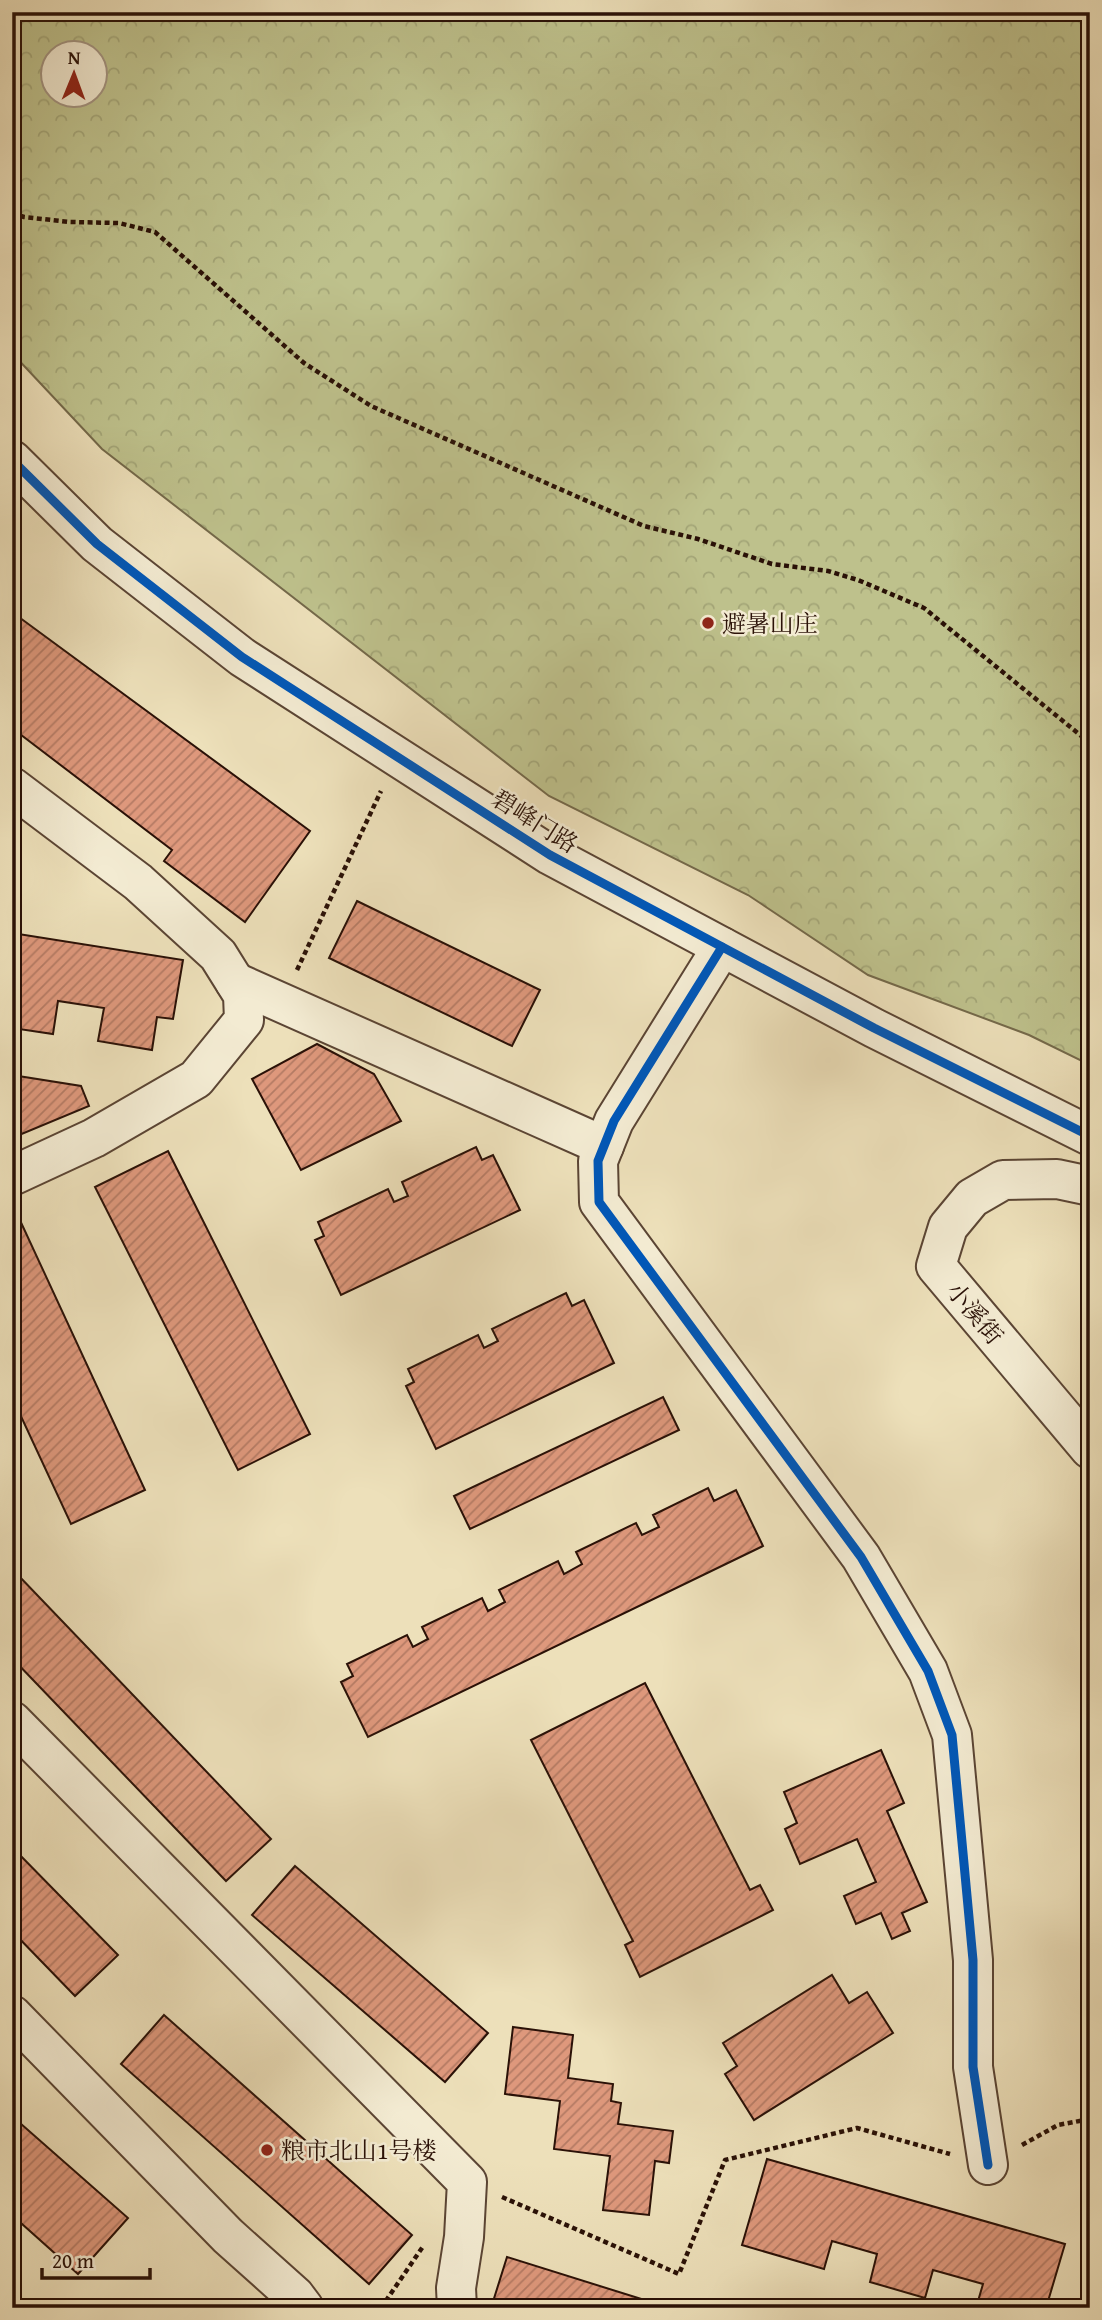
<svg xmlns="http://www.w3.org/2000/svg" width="1102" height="2320" font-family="'Gentium Book Plus','Noto Serif SC',serif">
<defs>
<pattern id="forest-crowns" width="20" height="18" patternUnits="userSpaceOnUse" patternTransform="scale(1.75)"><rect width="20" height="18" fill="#bec18c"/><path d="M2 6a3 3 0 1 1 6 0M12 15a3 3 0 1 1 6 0" fill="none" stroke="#a3a577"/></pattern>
<pattern id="building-hatch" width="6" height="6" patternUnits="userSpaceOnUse" patternTransform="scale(1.75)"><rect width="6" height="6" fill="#de987c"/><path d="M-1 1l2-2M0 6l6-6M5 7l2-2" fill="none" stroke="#b47b64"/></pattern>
</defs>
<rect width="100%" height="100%" fill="#ede0ba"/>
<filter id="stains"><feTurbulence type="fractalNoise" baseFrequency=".00286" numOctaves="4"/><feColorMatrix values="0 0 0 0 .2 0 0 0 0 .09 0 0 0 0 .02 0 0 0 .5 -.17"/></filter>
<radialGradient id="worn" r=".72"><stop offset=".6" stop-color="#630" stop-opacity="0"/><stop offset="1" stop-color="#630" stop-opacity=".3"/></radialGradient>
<path fill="url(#forest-crowns)" stroke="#74694a" stroke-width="2" fill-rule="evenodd" d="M12 12H1090V1065L1029 1035 868 975 748 895 549 796 102 449 12 353ZM52 52H94V94H52Z"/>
<g fill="url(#building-hatch)" stroke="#2a1107" stroke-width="2">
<path d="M12 612 310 831 245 922 164 861 172 850 12 728Z"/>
<path d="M357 901 540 990 512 1046 329 958Z"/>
<path d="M12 933 183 960 173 1019 157 1017 152 1050 98 1041 104 1008 58 1001 53 1034 12 1028Z"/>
<path d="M317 1044 374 1074 401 1121 301 1170 252 1079Z"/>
<path d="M12 1075 81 1086 89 1106 12 1138Z"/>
<path d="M476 1147 482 1160 493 1155 520 1210 341 1295 315 1240 324 1236 318 1222 388 1189 394 1202 408 1196 402 1182Z"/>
<path d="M168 1151 310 1434 238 1470 95 1187Z"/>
<path d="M18 1216 145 1490 71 1524 12 1397V1218Z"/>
<path d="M566 1293 572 1306 584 1300 614 1363 436 1449 406 1386 414 1382 408 1369 478 1335 484 1348 498 1341 492 1329Z"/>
<path d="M663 1397 679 1430 470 1529 454 1496Z"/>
<path d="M708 1488 714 1501 736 1490 763 1546 368 1737 341 1682 353 1676 347 1664 407 1635 413 1647 428 1639 422 1627 482 1598 488 1611 505 1602 499 1590 558 1561 564 1574 582 1564 576 1552 636 1523 642 1535 659 1527 653 1515Z"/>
<path d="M17 1574 271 1839 226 1881 12 1658V1578Z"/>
<path d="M645 1683 750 1890 760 1885 773 1910 640 1977 625 1945 633 1941 531 1740Z"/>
<path d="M881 1750 904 1803 887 1811 927 1902 902 1913 910 1931 892 1939 881 1913 856 1924 844 1896 876 1882 857 1839 800 1864 785 1829 797 1823 784 1792Z"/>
<path d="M12 1847 118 1955 75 1996 12 1931Z"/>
<path d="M295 1866 488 2033 445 2082 252 1915Z"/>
<path d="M832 1975 849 2003 867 1992 893 2033 754 2120 725 2074 737 2066 723 2043Z"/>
<path d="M164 2015 412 2235 369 2284 121 2064Z"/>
<path d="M513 2027 573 2035 568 2078 613 2084 611 2101 621 2103 618 2124 673 2131 669 2163 655 2161 649 2215 603 2210 610 2156 554 2149 560 2101 505 2094Z"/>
<path d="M12 2116 128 2218 78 2274 12 2215Z"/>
<path d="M767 2159 1065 2244 1046 2308H976L983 2284 933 2270 925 2298 870 2282 877 2254 832 2241 824 2269 742 2245Z"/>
<path d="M507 2257 667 2307 491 2308Z"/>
</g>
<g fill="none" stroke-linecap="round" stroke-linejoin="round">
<g stroke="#5b4534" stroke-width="42">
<g id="minor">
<path d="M12 460 97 544 242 657 550 855 874 1028 1090 1136"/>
<path d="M12 787 138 882 218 955 243 995 244 1020 196 1079 94 1138 12 1176"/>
<path d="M722 947 614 1121 598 1161 599 1202 861 1557 928 1671 952 1735 973 1960V2067L988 2165"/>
<path d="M235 982 604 1146"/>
<path d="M1090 1186 1057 1179 1003 1180 972 1198 948 1227 936 1266 1090 1449"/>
<path d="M12 1721 467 2182 464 2237 456 2288 457 2308"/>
<path d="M12 2015 228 2236 295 2296 304 2308"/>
</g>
</g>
<g stroke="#2a1107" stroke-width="4.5" stroke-dasharray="5 3.5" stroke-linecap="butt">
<path d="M12 213 24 217 70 222 119 223 155 232 304 363 371 406 644 526 698 539 772 564 828 571 858 580 924 608 1090 743"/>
<path d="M297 970 381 791"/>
<path d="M1022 2145 1058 2125 1090 2119"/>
<path d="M502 2197 679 2274 725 2160 857 2128 950 2154"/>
<path d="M381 2308 424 2245"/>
</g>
<use href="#minor" stroke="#f3ebd2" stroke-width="38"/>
<g stroke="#f3ebd2" stroke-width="13">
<g id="cycleway">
<path d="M12 460 97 544 242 657 550 855 874 1028 1090 1136"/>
<path d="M722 947 614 1121 598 1161 599 1202 861 1557 928 1671 952 1735 973 1960V2067L988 2165"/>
</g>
</g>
<use href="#cycleway" stroke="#0057b8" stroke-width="9"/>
</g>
<g fill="#8f2418" stroke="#f3ebd2" stroke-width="2.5">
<circle cx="708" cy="623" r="7"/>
<circle cx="267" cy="2150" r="7"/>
</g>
<g text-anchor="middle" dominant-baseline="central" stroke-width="5" stroke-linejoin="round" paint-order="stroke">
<g font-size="24" fill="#2a1107" stroke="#f3ebd2" text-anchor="start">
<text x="722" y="623">避暑山庄</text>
<text x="281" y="2150">粮市北山1号楼</text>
</g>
<g font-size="24" fill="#2a1107" stroke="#f3ebd2">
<text transform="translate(535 821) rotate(32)">碧峰门路</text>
<text transform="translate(975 1313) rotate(50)">小溪街</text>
</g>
</g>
<rect width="1102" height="2320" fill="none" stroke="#ede0ba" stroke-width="42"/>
<rect x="14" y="14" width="1074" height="2292" fill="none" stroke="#2a1107" stroke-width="3.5"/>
<rect x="21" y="21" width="1060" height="2278" fill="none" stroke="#2a1107" stroke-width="2"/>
<g transform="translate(74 74) rotate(1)"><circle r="33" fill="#f3ebd2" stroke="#a39481" stroke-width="2"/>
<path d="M0-5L12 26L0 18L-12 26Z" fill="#8f2418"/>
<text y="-10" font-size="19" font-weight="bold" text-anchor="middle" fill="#2a1107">N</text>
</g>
<path d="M42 2268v10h108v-10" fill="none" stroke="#2a1107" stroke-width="3.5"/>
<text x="52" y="2268" font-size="21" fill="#2a1107" stroke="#f3ebd2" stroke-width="5" paint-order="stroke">20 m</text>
<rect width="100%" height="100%" filter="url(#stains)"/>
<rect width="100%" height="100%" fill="url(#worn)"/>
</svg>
